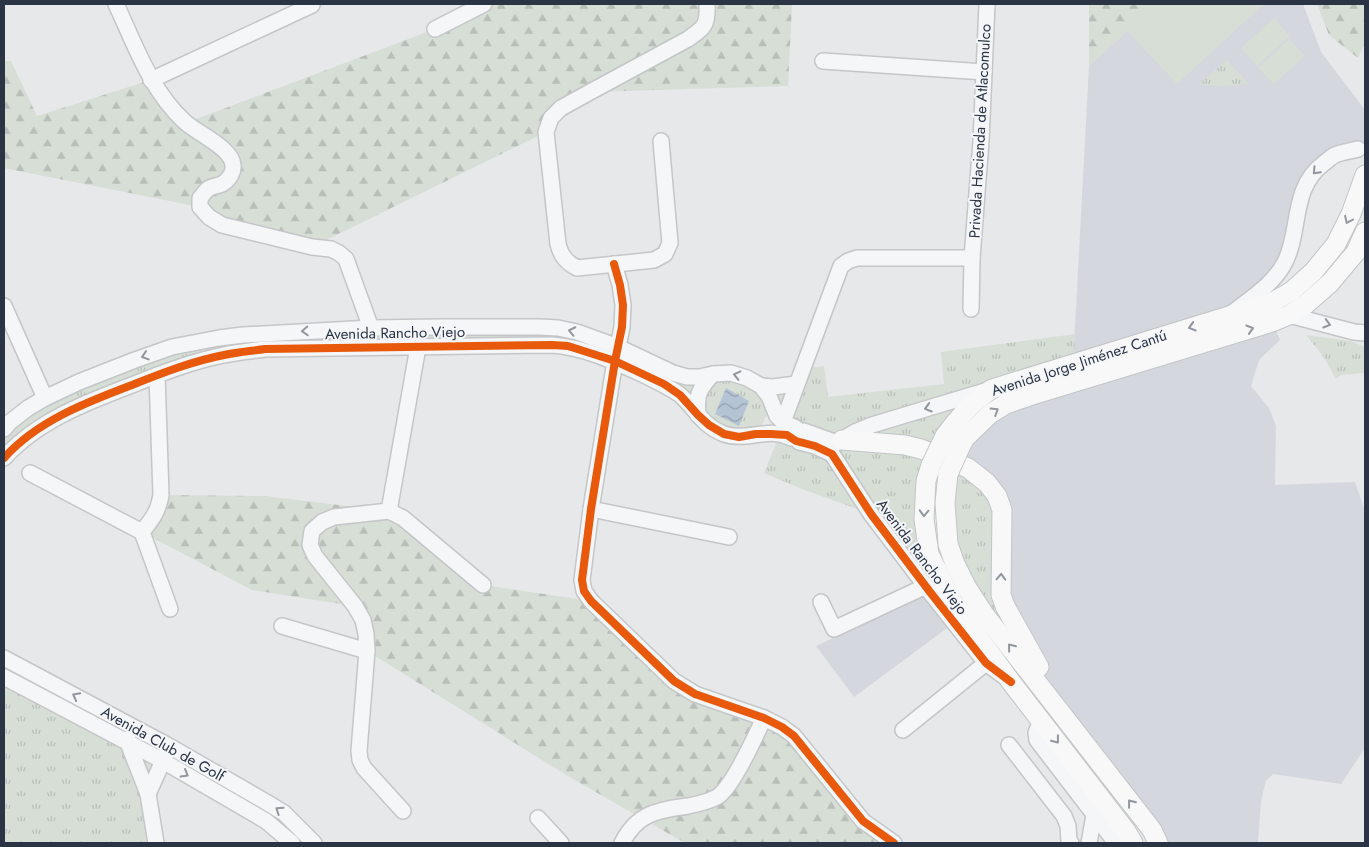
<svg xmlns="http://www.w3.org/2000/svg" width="1369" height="847" font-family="Jost,sans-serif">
<defs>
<pattern id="grass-tufts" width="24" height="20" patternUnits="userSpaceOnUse" patternTransform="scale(1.25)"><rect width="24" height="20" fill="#d6ded6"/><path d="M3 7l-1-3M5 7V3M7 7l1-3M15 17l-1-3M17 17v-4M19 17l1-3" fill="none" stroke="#b8bfb9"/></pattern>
<pattern id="forest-firs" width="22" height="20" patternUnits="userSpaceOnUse" patternTransform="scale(1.25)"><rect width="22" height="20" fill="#d6ded6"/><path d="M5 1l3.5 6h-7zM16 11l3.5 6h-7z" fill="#b8bfb9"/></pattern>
<pattern id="water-waves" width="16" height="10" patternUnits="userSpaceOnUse" patternTransform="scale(1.25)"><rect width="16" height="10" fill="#b4c4d5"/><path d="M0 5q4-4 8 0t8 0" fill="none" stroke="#93a0af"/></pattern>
</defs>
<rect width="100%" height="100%" fill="#e6e8ea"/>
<g fill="#d4d7dd">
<path d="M1156 4H1303L1321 52 1365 110V143L1358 149 1317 168 1285 263 1228 316 1073 364 1089 66Z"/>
<path d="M1272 322 1280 340 1259 360 1251 386 1269 408 1276 426 1275 485 1355 482 1365 511V748L1341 784 1273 774 1266 781 1261 801 1258 843H1158L1075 729 1013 621 961 445 991 413Z"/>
<path d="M930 592 954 623 854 697 816 646Z"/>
</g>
<g fill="url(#grass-tufts)">
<path d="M1227 60 1248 83C1231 87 1216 86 1198 85Z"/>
<path d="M558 328 673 373 713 374 784 386 802 369 824 366 828 397 944 384 941 352 1075 334 1073 364 992 389 931 465 929 554 1011 682 871 514 802 489 764 473 780 434 819 437 772 407 756 434 709 425 680 395 568 346 265 349 89 402 4 458V430L45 398 219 338Z"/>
<path d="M1306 335 1350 341 1365 347V373L1341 375 1336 379 1323 356Z"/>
<path d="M968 468 997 496 1013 621 1075 729 955 564 948 474Z"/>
<path d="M4 658 266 802 312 843H292L163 761 148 794 156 843H4Z"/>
</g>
<g fill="url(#forest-firs)">
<path d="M484 4H792L788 86 590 92 546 132 312 247 222 225 200 207 4 168V61H11L37 116 151 80 186 123 435 29Z"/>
<path d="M1089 4H1156L1089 66Z"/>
<path d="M1317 4H1365V43L1358 58 1329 35Z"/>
<path d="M161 495 264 496 389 511 483 585 591 601 674 681 782 727 894 843H685L566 775 367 651 354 606 252 590 142 532Z"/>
</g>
<g fill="#d6ded6">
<path d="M1156 4H1264L1177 84 1127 31Z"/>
<path d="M1274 18 1290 36 1257 66 1241 48Z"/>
<path d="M1289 39 1305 56 1274 84 1258 68Z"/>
</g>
<path fill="url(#water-waves)" d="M726 388 749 401 739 426 715 414Z"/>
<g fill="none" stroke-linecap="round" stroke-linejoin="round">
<g stroke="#c4c6c8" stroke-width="18">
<g id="minor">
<path d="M116 4C135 45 151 91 185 122 197 133 232 148 233 165 234 172 229 180 222 184 218 186 212 186 208 189 205 191 203 195 200 198V207L209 217 222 225 312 247 331 249 339 253 346 259 371 328"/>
<path d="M435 29 484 4"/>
<path d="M823 61 984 72"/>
<path d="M151 80 312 5"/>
<path d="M661 141 670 243 665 254 654 260 577 268C566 262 561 256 558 244L546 132 551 118 561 108 590 92 688 39C705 27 708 25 707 4"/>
<path d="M614 264 620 285 623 305 622 327 615 361 591 509 582 580 584 591 591 601 674 681 695 694 764 718 782 727 794 736 863 821 894 843"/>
<path d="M4 306 45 398"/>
<path d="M971 309 972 258 981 141 987 4"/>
<path d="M1232 313C1251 298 1274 284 1285 262 1301 230 1291 188 1323 164 1327 161 1331 157 1335 155 1342 152 1351 151 1358 149"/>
<path d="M1289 315 1354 332 1365 333"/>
<path d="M761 386 773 387 796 384"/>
<path d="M698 415C696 394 699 389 713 374"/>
<path d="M783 422 841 266 848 261 857 258H972"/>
<path d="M4 429 10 422 28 408 45 398 79 382 135 360 172 347 219 338 243 335 371 328 439 327H540L558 328 577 332 618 347 673 373 687 377H699L713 374 731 373 747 378 761 386 769 396 777 416 783 422 796 428"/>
<path d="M804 431 837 443"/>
<path d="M799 442 815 446 832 454 871 514 930 592 986 663 1002 675"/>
<path d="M838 442 855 432 872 425 985 391"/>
<path d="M4 458C37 421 87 402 132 385 162 373 193 361 224 355 237 352 251 351 265 349L552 345C583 347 613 361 642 374 654 380 667 386 679 394 695 407 702 426 724 434 746 442 770 426 791 438"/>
<path d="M30 473 142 532"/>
<path d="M591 509 729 537"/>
<path d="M389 511 334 517 322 522 312 531 310 545 315 556 355 606 363 620 366 634 367 651 359 751 360 760 364 768 403 811"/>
<path d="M389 511 418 347"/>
<path d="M389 511 403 518 483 585"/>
<path d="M142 532C153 518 158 512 161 495L157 375"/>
<path d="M142 532 170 609"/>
<path d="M821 602 834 629 926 586"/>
<path d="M282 626 367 651"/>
<path d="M4 658 169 746 266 802 284 813 314 843"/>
<path d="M4 677 163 761 266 821 292 843"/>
<path d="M1041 720 1036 733 1037 740 1116 843"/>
<path d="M903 730 986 663"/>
<path d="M128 739V743L148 794 156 843"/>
<path d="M1009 745 1064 816 1068 826 1069 841 1071 843"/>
<path d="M148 794 167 752"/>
<path d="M538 818 561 843"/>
<path d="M622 843C637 813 658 810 688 806 698 804 708 802 717 797 733 787 755 737 764 718"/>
<path d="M1089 843 1094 815"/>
</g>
</g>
<g stroke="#c2c5c8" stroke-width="21">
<g id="major">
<path d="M945 436C958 418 973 401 992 389L1271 303 1292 291 1314 271 1336 244 1351 214 1365 175"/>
<path d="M842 440 905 445 921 449 968 468 987 483 997 496 1002 510 1001 595 1005 606 1039 667"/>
<path d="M961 445 965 438 991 413 1006 404 1029 396 1272 322 1289 315 1306 304 1330 283 1356 252 1365 232"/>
<path d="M931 465 926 481 924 519 929 554 953 602 1011 682 1126 831 1133 843"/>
<path d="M948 474 945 503 948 544 955 564 967 588 984 614 1152 830 1158 843"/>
</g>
</g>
<use href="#minor" stroke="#f5f6f7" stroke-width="15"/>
<use href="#major" stroke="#f8f8f8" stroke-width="19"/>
<g stroke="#c2c5c8" stroke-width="21" stroke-linecap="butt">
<g id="major-bridge">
<path d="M931 465 945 436"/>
<path d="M948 474 961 445"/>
</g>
</g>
<use href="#major-bridge" stroke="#f8f8f8" stroke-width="19"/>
<g stroke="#f4f6f9" stroke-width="11">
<g id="cycleway">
<path d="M614 264 620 285 623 305 622 327 615 361 591 509 582 580 584 591 591 601 674 681 695 694 764 718 782 727 794 736 863 821 894 843"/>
<path d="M4 458C37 421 87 402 132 385 162 373 193 361 224 355 237 352 251 351 265 349L552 345 568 346 615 361 664 384 680 395 698 415 709 425 724 434 739 437 756 434H771L787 435 796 441 815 446 832 454 871 514 930 592 986 663 1011 682"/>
</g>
</g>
<use href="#cycleway" stroke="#e8590c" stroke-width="8"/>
</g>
<defs><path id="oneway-chevron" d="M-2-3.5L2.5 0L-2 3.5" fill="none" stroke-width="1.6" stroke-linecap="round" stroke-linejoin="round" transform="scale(1.25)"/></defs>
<g stroke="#90959e">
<use href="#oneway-chevron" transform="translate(1316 171) rotate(133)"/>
<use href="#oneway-chevron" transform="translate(1327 324) rotate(16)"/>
<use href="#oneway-chevron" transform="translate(305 331) rotate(177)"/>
<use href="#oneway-chevron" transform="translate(572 331) rotate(-168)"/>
<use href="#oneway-chevron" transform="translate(145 356) rotate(162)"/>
<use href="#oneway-chevron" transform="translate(737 375) rotate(-167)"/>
<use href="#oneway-chevron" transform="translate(928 408) rotate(163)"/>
<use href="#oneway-chevron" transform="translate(76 696) rotate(-152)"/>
<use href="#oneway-chevron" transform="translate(185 774) rotate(30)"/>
<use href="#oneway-chevron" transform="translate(279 810) rotate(-146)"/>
</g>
<g stroke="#92969e">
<use href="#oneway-chevron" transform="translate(1348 220) rotate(115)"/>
<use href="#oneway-chevron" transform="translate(1192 327) rotate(163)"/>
<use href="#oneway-chevron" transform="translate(1250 329) rotate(-17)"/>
<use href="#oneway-chevron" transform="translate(995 411) rotate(-32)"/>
<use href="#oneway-chevron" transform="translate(924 513) rotate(92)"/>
<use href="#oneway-chevron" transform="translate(1001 577) rotate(-88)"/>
<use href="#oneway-chevron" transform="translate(1011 647) rotate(-129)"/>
<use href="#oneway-chevron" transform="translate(1056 740) rotate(52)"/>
<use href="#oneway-chevron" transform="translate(1131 803) rotate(-128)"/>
</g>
<g text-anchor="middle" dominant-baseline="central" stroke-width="4" stroke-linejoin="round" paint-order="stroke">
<g font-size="15" fill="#2b3445" stroke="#f4f6f9">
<text transform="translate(980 131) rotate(-87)">Privada Hacienda de Atlacomulco</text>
<text transform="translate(395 333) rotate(-1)">Avenida Rancho Viejo</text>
<text transform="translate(1079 363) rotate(-18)">Avenida Jorge Jiménez Cantú</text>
<text transform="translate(922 557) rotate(53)">Avenida Rancho Viejo</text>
<text transform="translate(163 744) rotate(29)">Avenida Club de Golf</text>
</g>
</g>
<rect width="1369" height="847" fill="none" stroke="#2b3445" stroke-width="10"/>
</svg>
